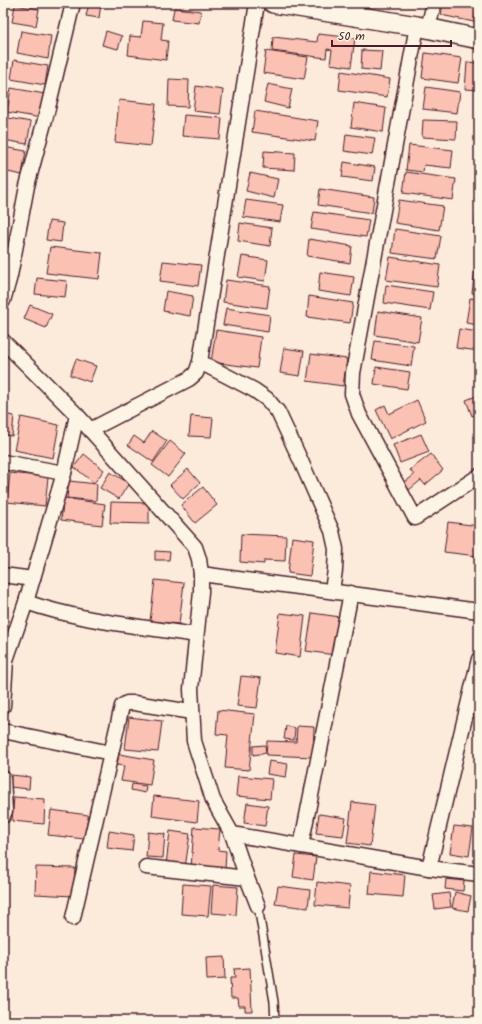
<svg xmlns="http://www.w3.org/2000/svg" width="482" height="1024" font-family="Kalam,sans-serif">
<rect width="100%" height="100%" fill="#fcebdb"/>
<filter id="ink" filterUnits="userSpaceOnUse"><feTurbulence type="fractalNoise" baseFrequency=".025" numOctaves="2"/><feDisplacementMap in="SourceGraphic" scale="8" xChannelSelector="R" yChannelSelector="G"/><feConvolveMatrix kernelMatrix="1 2 1 2 8 2 1 2 1" color-interpolation-filters="sRGB"/></filter>
<g filter="url(#ink)">
<g fill="#fbc1b2" stroke="#4a1f2b">
<path d="M89 3 101 4 99 18 86 16Z"/>
<path d="M443 3H478L474 22 441 15Z"/>
<path d="M15 5 39 9 36 26 12 22Z"/>
<path d="M174 8 201 11 199 23 172 20Z"/>
<path d="M143 21 163 23 161 40 168 41 166 60 128 55 130 36 141 37Z"/>
<path d="M21 31 51 36 48 59 17 53Z"/>
<path d="M106 31 122 36 118 49 102 45Z"/>
<path d="M318 34 355 38 351 67 330 64 332 50 327 49 326 58 272 51 273 37 317 42Z"/>
<path d="M362 50 382 51 380 71 361 69Z"/>
<path d="M266 51 308 57 304 79 263 73Z"/>
<path d="M425 53 462 58 458 83 422 78Z"/>
<path d="M14 60 48 66 45 85 11 79Z"/>
<path d="M467 62 479 63V90L465 89Z"/>
<path d="M341 71 390 79 387 97 339 90Z"/>
<path d="M169 79 189 80 188 107 168 106Z"/>
<path d="M268 84 292 89 288 108 264 102Z"/>
<path d="M196 86 223 90 220 114 193 111Z"/>
<path d="M426 87 460 92 457 113 423 109Z"/>
<path d="M11 88 45 94 41 118 7 112Z"/>
<path d="M119 100 156 104 151 146 115 142Z"/>
<path d="M354 103 386 108 383 132 351 127Z"/>
<path d="M255 111 318 121 315 141 252 132Z"/>
<path d="M184 115 222 118 220 139 182 136Z"/>
<path d="M3 117 31 122 27 144 3 140Z"/>
<path d="M423 120 457 121 456 139 422 137Z"/>
<path d="M346 134 375 138 372 155 344 151Z"/>
<path d="M409 145 453 150 451 168 424 165 423 172 406 170Z"/>
<path d="M3 147 26 151 22 175 3 171Z"/>
<path d="M264 151 295 153 294 170 263 168Z"/>
<path d="M344 162 375 167 373 181 342 177Z"/>
<path d="M406 172 456 179 453 200 403 193Z"/>
<path d="M250 173 278 179 274 198 246 191Z"/>
<path d="M320 189 374 197 372 213 318 205Z"/>
<path d="M246 200 283 205 280 222 243 217Z"/>
<path d="M399 200 443 206 439 230 395 223Z"/>
<path d="M477 208 479 209V233H474Z"/>
<path d="M3 211 7 212 6 231H3Z"/>
<path d="M314 212 369 220 366 237 311 229Z"/>
<path d="M49 221 63 223 61 242 46 240Z"/>
<path d="M240 223 272 228 270 246 238 241Z"/>
<path d="M395 229 441 236 437 259 392 253Z"/>
<path d="M309 239 352 246 350 263 307 256Z"/>
<path d="M50 247 102 253 99 279 46 273Z"/>
<path d="M242 256 268 260 265 281 238 277Z"/>
<path d="M390 257 440 265 437 287 386 280Z"/>
<path d="M163 261 201 265 198 286 160 281Z"/>
<path d="M475 270 479 271V294L472 293Z"/>
<path d="M320 272 354 277 351 296 318 291Z"/>
<path d="M37 278 67 281 65 297 35 294Z"/>
<path d="M226 280 270 286 267 308 223 302Z"/>
<path d="M386 285 433 292 430 310 384 303Z"/>
<path d="M166 291 193 296 190 316 163 311Z"/>
<path d="M309 296 353 303 350 323 307 317Z"/>
<path d="M470 298 479 299V325L466 323Z"/>
<path d="M30 305 52 314 46 328 24 319Z"/>
<path d="M226 308 270 315 268 332 223 325Z"/>
<path d="M378 311 422 318 418 342 375 335Z"/>
<path d="M459 329 479 332V351L456 348Z"/>
<path d="M216 330 261 337 257 368 211 362Z"/>
<path d="M375 341 414 346 411 366 372 360Z"/>
<path d="M284 348 304 351 300 376 280 373Z"/>
<path d="M311 354 347 359 343 386 307 381Z"/>
<path d="M76 359 96 366 90 382 70 375Z"/>
<path d="M376 367 410 372 407 389 374 384Z"/>
<path d="M479 395V413L472 416 466 400Z"/>
<path d="M417 400 426 421 390 439 376 410 385 405 389 414Z"/>
<path d="M3 414 14 416 12 436 3 435Z"/>
<path d="M191 416 213 418 211 437 189 436Z"/>
<path d="M21 417 59 425 53 458 14 450Z"/>
<path d="M152 431 167 441 153 462 128 445 134 436 144 443Z"/>
<path d="M421 434 429 452 400 463 393 445Z"/>
<path d="M170 441 186 454 168 477 152 465Z"/>
<path d="M84 454 104 470 94 483 74 467Z"/>
<path d="M431 454 443 470 425 485 421 480 409 490 404 483 414 475 410 470Z"/>
<path d="M188 469 200 483 183 499 170 485Z"/>
<path d="M110 472 129 483 119 499 100 488Z"/>
<path d="M3 473H6L3 493Z"/>
<path d="M10 473 48 477 45 506 7 502Z"/>
<path d="M69 481 97 484 96 501 67 498Z"/>
<path d="M203 487 217 505 195 523 181 505Z"/>
<path d="M64 498 105 504 102 525 61 520Z"/>
<path d="M111 502 149 503V524L110 523Z"/>
<path d="M448 522 479 526 477 556 444 552Z"/>
<path d="M241 534 286 536 285 561 264 560V564L240 562Z"/>
<path d="M292 537 314 540 310 576 288 573Z"/>
<path d="M155 551 170 552 169 560H155Z"/>
<path d="M155 580 184 583 179 624 150 621Z"/>
<path d="M280 613 305 616 300 657 275 653Z"/>
<path d="M312 613 340 617 335 655 306 651Z"/>
<path d="M241 676 261 678 257 708 237 706Z"/>
<path d="M218 710 255 714 249 770 225 768 228 735 216 734Z"/>
<path d="M129 717 162 721 158 752 125 749Z"/>
<path d="M286 726 295 728 294 740 284 739Z"/>
<path d="M297 726 314 727 313 757 266 755 267 741 296 742Z"/>
<path d="M265 745 266 753 253 755V746Z"/>
<path d="M119 754 154 760 150 785 121 781 124 766 117 765Z"/>
<path d="M269 761 288 764 286 777 267 774Z"/>
<path d="M11 775 30 777 29 789 10 787Z"/>
<path d="M238 776 272 779 270 799 236 796Z"/>
<path d="M132 784 146 786 145 793 131 790Z"/>
<path d="M154 796 199 801 197 822 152 816Z"/>
<path d="M14 797 45 799 44 824 12 821Z"/>
<path d="M352 802 375 805 370 846 347 843Z"/>
<path d="M247 803 268 806 265 826 244 823Z"/>
<path d="M51 810 88 815 85 839 48 835Z"/>
<path d="M319 814 346 818 343 836 316 833Z"/>
<path d="M454 826 473 828 469 856 450 853Z"/>
<path d="M194 827 220 829 218 850 226 851 225 870 191 868Z"/>
<path d="M109 831 134 835 132 851 107 848Z"/>
<path d="M170 831 190 834 185 868 166 865Z"/>
<path d="M148 832 165 834 163 858 146 857Z"/>
<path d="M296 855 316 857 313 880 293 877Z"/>
<path d="M36 867 75 868 73 896 35 894Z"/>
<path d="M371 871 405 875 403 897 369 894Z"/>
<path d="M446 879 464 881 463 891 445 889Z"/>
<path d="M317 882 350 886 348 908 315 905Z"/>
<path d="M183 884 211 886 208 916 181 914Z"/>
<path d="M213 885 238 887 236 915 211 913Z"/>
<path d="M278 886 310 890 308 908 275 904Z"/>
<path d="M455 892 471 896 468 911 452 908Z"/>
<path d="M449 893 451 907 435 909 433 895Z"/>
<path d="M224 957 225 979 207 980 206 958Z"/>
<path d="M250 968 252 1011H245V1006H239L238 998H231L230 978H235L234 969Z"/>
</g>
<g fill="none" stroke-linecap="round" stroke-linejoin="round">
<g stroke="#4a1f2b" stroke-width="10">
<path id="lane" d="M258 906 274 1002 275 1021"/>
</g>
<g stroke="#4a1f2b" stroke-width="17">
<g id="street">
<path d="M417 26 353 373 352 394 359 414 415 518 479 476"/>
<path d="M428 28 434 3"/>
<path d="M3 301 10 276 27 186 47 112 73 3"/>
<path d="M3 341 77 415 195 547 199 559 201 574V592L191 689 194 741 213 800 232 834 247 878 258 906"/>
<path d="M200 362 254 390 267 399 278 412 300 459 332 531 336 549 335 570 332 591"/>
<path d="M90 430 189 379 196 373 200 362 257 3"/>
<path d="M3 462 64 473"/>
<path d="M201 574 479 611"/>
<path d="M3 575 33 579"/>
<path d="M26 602C80 621 139 626 196 635"/>
<path d="M3 660H6L26 602 64 473 77 415"/>
<path d="M3 706 6 660"/>
<path d="M3 731 111 753"/>
<path d="M3 778 5 811 3 816"/>
<path d="M232 834 429 868 479 874"/>
<path d="M301 846 351 593"/>
<path d="M146 867 247 878"/>
<path d="M429 868 479 659"/>
<path d="M73 918 122 706 127 703H134L192 712"/>
</g>
</g>
<g stroke="#4a1f2b" stroke-width="22">
<path id="secondary" d="M273 3 417 26 479 39"/>
</g>
<use href="#lane" stroke="#fcf5e5" stroke-width="7"/>
<use href="#street" stroke="#fcf5e5" stroke-width="14"/>
<use href="#secondary" stroke="#fcf5e5" stroke-width="19"/>
</g>
</g>
<rect width="482" height="1024" fill="none" stroke="#fcf5e5" stroke-width="16"/>
<rect x="8" y="8" width="466" height="1008" fill="none" stroke="#4a1f2b" stroke-width="1.5" filter="url(#ink)"/>
<path d="M332 40v6h119v-6" fill="none" stroke="#4a1f2b" stroke-width="2"/>
<text x="338" y="40" font-size="12" fill="#4a1f2b" stroke="#fcf5e5" stroke-width="3" paint-order="stroke">50 m</text>
</svg>
